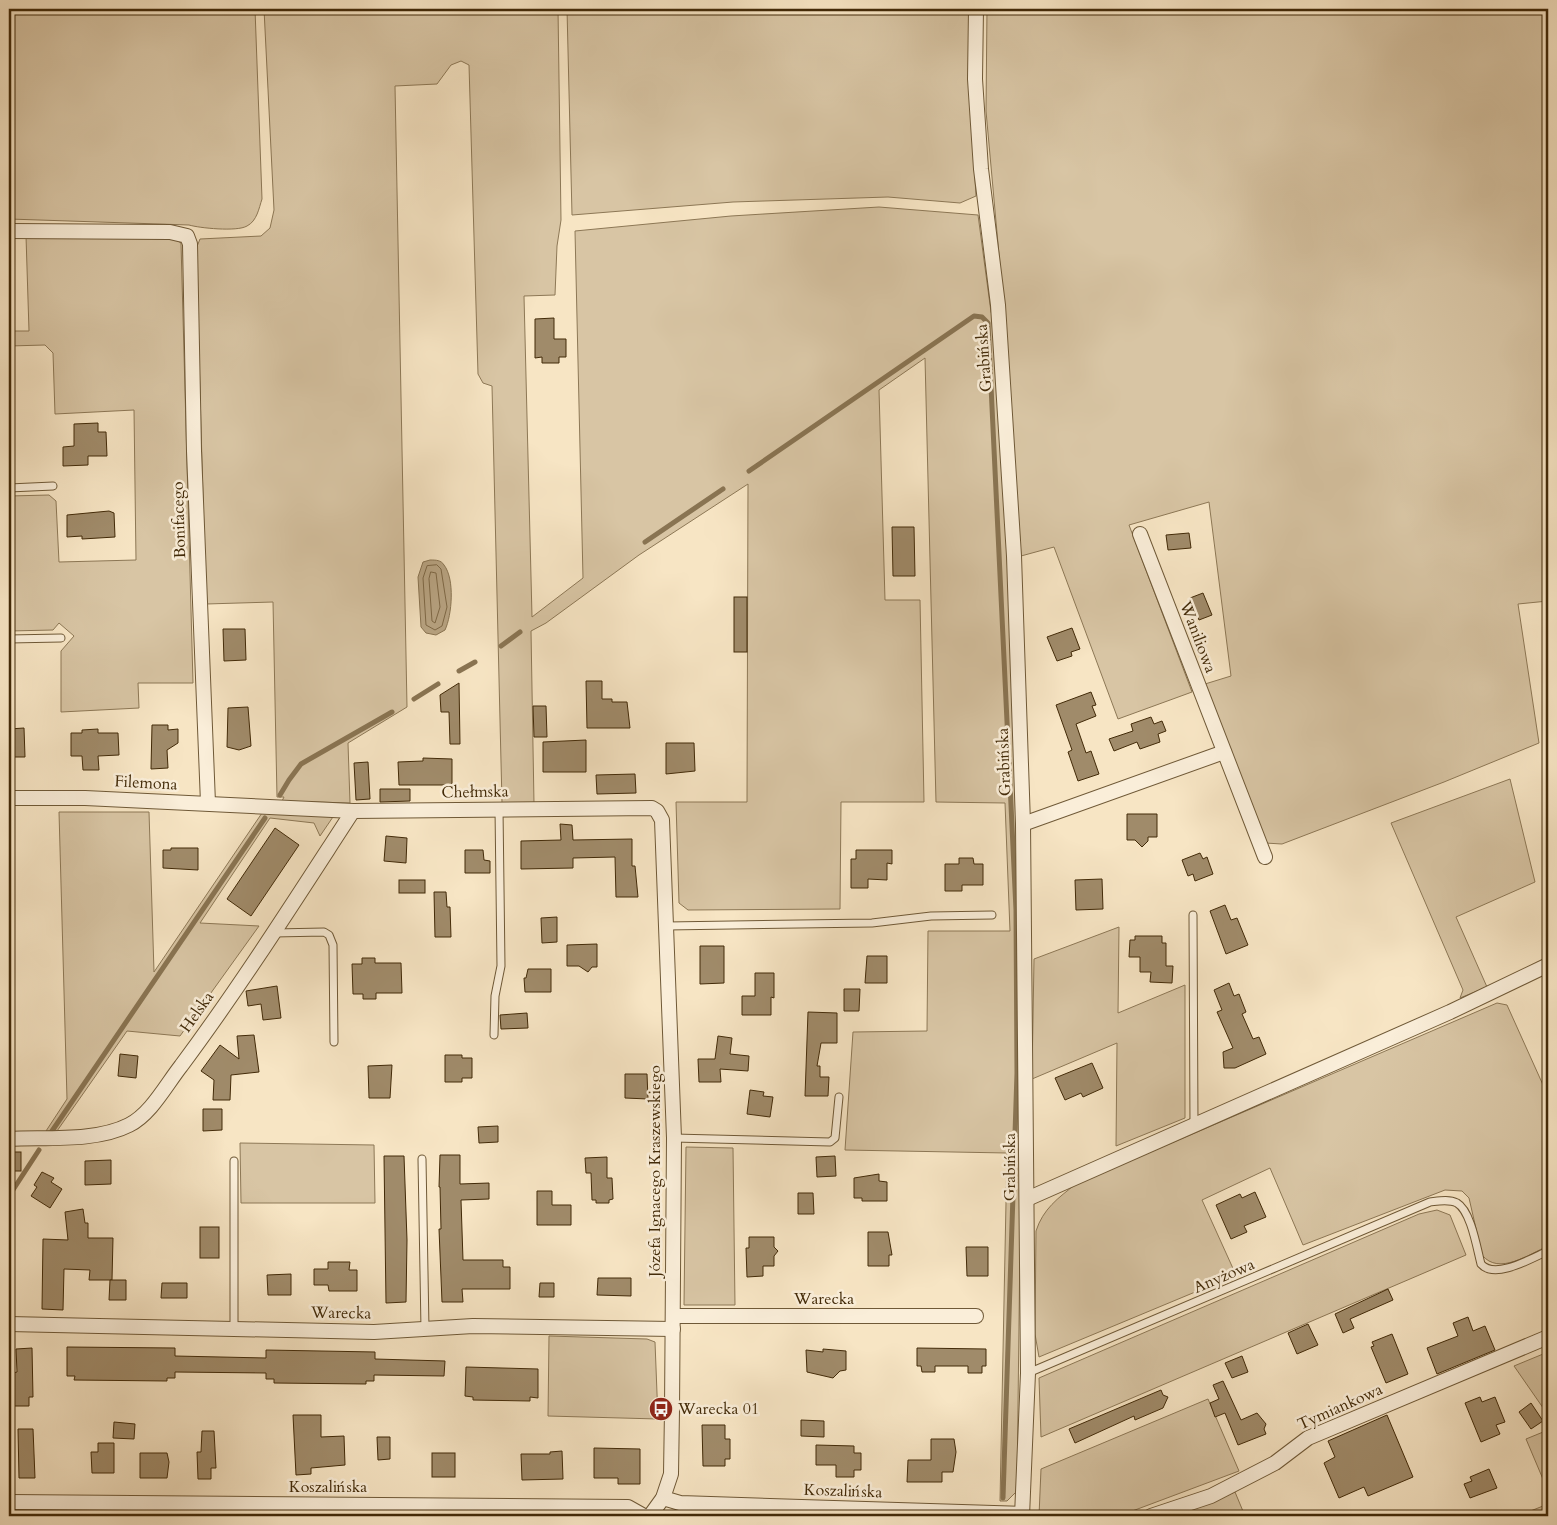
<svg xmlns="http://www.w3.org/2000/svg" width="1557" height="1525" font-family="Cardo,serif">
<rect width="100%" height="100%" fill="#f7e5c4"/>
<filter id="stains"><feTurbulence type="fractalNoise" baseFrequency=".004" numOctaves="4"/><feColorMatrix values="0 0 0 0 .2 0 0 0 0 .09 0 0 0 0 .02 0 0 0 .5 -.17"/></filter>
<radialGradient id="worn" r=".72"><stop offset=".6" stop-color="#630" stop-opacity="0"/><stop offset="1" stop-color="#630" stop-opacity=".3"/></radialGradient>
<g fill="#d8c5a4" stroke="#8d7856">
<path d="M9 9H255L262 199C259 208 257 221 247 226 237 232 199 228 189 225L9 219Z"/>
<path d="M264 9H558L561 220 557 246 555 295 524 296 532 617 583 578 575 231 731 216 879 207 978 215 991 312 996 323 1018 786 1021 1158 1017 1491 1007 1501H1000L1007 1153 845 1150 853 1032 927 1031 928 931H1010L1005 803 936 802 925 358 879 390 885 600H920L924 802H841L840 909 688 910 679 903 676 802H747L748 484 639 555 546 623 531 631 534 804 502 803 492 386 483 383 478 374 469 65 461 61 451 65 437 84 395 86 407 707 348 743 350 803 282 801 284 797H277L273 602 206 604 196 249 200 239 261 236 270 228 274 210Z"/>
<path d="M567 9H971L970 96 976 196 960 203 888 197 733 202 572 215Z"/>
<path d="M987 9H1548V601L1518 604 1539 743 1444 782 1282 844 1265 843 1205 684 1231 676 1209 502 1129 525 1192 692 1118 719 1054 547 1021 556 1006 332 986 111Z"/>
<path d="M26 236 175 239 181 243 193 683H138L139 708 61 712V651L74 636 59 623 53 630 9 631V496L49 495 56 501 59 562 136 560 134 410 55 414 53 353 45 345 9 346V331H29Z"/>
<path d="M1510 779 1535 882 1456 917 1487 987 1460 998 1463 990 1391 823Z"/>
<path d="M59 812H149L154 972 262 813 335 814 320 836 314 823 270 818 200 923 259 926 180 1036 127 1031 57 1131H46L67 1099Z"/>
<path d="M1119 927 1118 1013 1185 985V1118L1116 1146 1117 1043 1032 1079 1034 959Z"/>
<path d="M1497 1003 1507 1005 1548 1096V1246C1529 1254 1499 1276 1482 1255L1469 1198 1462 1191 1445 1190 1303 1245 1270 1168 1202 1200 1236 1275 1039 1357 1035 1334 1036 1231C1043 1209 1058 1198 1076 1184Z"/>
<path d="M240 1143 374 1145 375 1203H241Z"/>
<path d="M686 1147 733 1148 735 1305H684Z"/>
<path d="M1437 1210 1450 1215 1466 1255 1041 1437 1039 1378 1419 1214Z"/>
<path d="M549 1336 647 1339 655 1342 658 1419 548 1416Z"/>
<path d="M1548 1352V1415L1514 1366Z"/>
<path d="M1208 1399 1239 1471 1119 1516H1039L1041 1469Z"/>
<path d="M1548 1430V1491L1526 1439Z"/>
<path d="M1235 1492 1245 1516H1172Z"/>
<path d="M1548 1504V1516H1518Z"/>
</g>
<path fill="#b9a584" stroke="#897452" d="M430 560C436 560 441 560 444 565 455 579 452 615 445 630L436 635 426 633 421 627 418 577 423 562Z"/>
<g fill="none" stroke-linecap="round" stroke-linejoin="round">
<g stroke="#7e6846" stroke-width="1">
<path d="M437 565 441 569 447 607 442 626 435 630 426 625 423 578 427 566Z"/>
<path d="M431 572 436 573 440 607 435 623 432 621 429 579Z"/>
</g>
<g stroke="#897452" stroke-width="5">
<path d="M749 471 974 316 982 317 988 323 1016 910 1017 1073 1003 1498"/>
<path d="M645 542 723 489"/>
<path d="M501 646 520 632"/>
<path d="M459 671 475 662"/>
<path d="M414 699 438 684"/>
<path d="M280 795 289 780 301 764 392 712"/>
<path d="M52 1131 265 818"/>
<path d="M9 1196 39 1150"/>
</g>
</g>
<g fill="#a08b6a" stroke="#422a08">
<path d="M554 318V339H566V357H559V363H542V357L535 358V319Z"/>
<path d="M98 423V432H106L107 456H88V465L63 466V447L74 446V424Z"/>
<path d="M109 511 114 513 115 537 82 539V536L67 537V515Z"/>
<path d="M892 527H914L915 576H893Z"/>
<path d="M1189 533 1191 548 1168 550 1166 535Z"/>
<path d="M1203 593 1212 615 1199 620 1190 598Z"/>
<rect x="734" y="597" width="13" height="55"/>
<path d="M1072 628 1080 649 1071 652 1072 656 1057 661 1047 637Z"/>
<path d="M223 629H245L246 660 224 661Z"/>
<path d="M586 681H602V699H612V702H627L630 728H587Z"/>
<path d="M459 683 460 744H450L449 712H441L440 695Z"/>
<path d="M1091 692 1096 705 1092 706 1096 716 1076 724 1086 753 1091 751 1099 774 1078 781 1068 752 1072 750 1056 705Z"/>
<path d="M533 706H546L547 737H534Z"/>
<path d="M248 707 251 746 239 750 227 747 228 708Z"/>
<path d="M1151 717 1154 724 1162 721 1166 731 1158 734 1160 742 1140 749 1137 742 1114 751 1109 739 1133 731 1131 724Z"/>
<path d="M152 725H168V730L178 729V743L167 750 168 768 151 769Z"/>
<path d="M24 728 25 757H9V729Z"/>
<path d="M98 729V733H118L119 755 98 756 99 770H83L82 756H71V733H82V730Z"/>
<path d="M586 740V772H543V742Z"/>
<path d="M666 743H694L695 771 666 774Z"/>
<path d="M423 758 452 759V785H399L398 762 423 761Z"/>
<path d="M368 762 370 799 356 800 354 763Z"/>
<path d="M635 774 636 793 597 794 596 775Z"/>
<path d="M380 789H410V801L380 802Z"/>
<path d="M1127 814H1157V837H1148V841L1142 847 1135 840H1127Z"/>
<path d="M560 824 572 825 573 840 632 839V866H635L638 897H616L615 857 573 858V868L521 869V841L561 840Z"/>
<path d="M275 828 299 845 251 916 227 899Z"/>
<path d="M386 836 407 838 406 863 384 861Z"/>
<path d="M171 848H198V870L163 868V850H171Z"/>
<path d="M465 850H483L484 860 490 861V873H465Z"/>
<path d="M856 850H892V864L887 863V880L868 879V888H851V859H856Z"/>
<path d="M1200 853 1203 859 1207 857 1213 874 1195 881 1193 874 1188 876 1182 860Z"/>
<path d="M959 858H973L974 864H983V885H962V891H945V864H959Z"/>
<path d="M1102 879 1103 909 1076 910 1075 880Z"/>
<rect x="399" y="880" width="26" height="13"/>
<path d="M434 892H446L447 907H450L451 937H435Z"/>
<path d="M1225 905 1231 920 1237 918 1248 945 1226 954 1210 911Z"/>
<path d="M557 917V942L542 943 541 918Z"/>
<path d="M1135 936H1162V943H1166V966H1173L1172 983 1150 982 1151 972H1140V957H1129L1130 940H1135Z"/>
<path d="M597 944V967H592L588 972 579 966H567V945Z"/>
<path d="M700 946H724V983L700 984Z"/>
<path d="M867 956H887V983H865Z"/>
<path d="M362 958H375V963H401L402 993H376V999H363V994H353L352 964H362Z"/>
<path d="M528 969H551V992H525L524 978H526Z"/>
<path d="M755 973H774V998L771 997V1015H742V996H755Z"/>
<path d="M1229 983 1234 996 1239 994 1246 1012 1242 1014 1253 1039 1259 1037 1266 1054 1235 1068H1224L1223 1052 1233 1048 1217 1012 1222 1010 1214 990Z"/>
<path d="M277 986 281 1018 263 1020 261 1004 248 1006 246 991Z"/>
<path d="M844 989H860L859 1011H844Z"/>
<path d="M808 1012 837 1013V1043H821L817 1066H820V1077H829L828 1096H805Z"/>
<path d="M527 1013 528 1028 501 1029 500 1015Z"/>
<path d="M254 1035 259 1072 231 1075 230 1100H213L214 1080 201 1071 220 1045 239 1059 237 1036Z"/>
<path d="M718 1036 732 1038 730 1054 749 1056 748 1071 720 1069 721 1082H699L698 1059H715Z"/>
<path d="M120 1054 138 1056 136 1078 118 1076Z"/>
<path d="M445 1055H462V1058H472V1078H462V1082H445Z"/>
<path d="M1092 1063 1103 1088 1083 1097 1081 1093 1065 1100 1055 1078Z"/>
<path d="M392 1065 390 1098H369L368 1066Z"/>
<path d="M625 1074H647L648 1099 625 1098Z"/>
<path d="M750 1090 764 1092 763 1096 773 1097 770 1117 747 1114Z"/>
<path d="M203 1109H222V1130L203 1131Z"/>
<path d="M498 1126V1142L479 1143 478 1127Z"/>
<rect x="9" y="1152" width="12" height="19"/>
<path d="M440 1155H460V1184L489 1183V1199L461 1200 463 1260H503V1267H510V1289H462L463 1302H442L439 1229H441L440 1187H439Z"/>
<path d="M384 1156H404L407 1240 406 1302 386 1303Z"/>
<path d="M835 1156 836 1176 817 1177 816 1157Z"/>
<path d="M607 1157V1178H612L613 1199 609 1200V1203H596V1200H592L591 1173H586L585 1158Z"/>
<path d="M111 1160V1184L85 1185V1161Z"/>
<path d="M42 1172 54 1178 51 1182 62 1189 50 1208 31 1196 37 1187 34 1185Z"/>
<path d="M879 1174V1181L887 1182V1201H862V1198H854V1178Z"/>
<path d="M537 1191H552V1205H571V1225H537Z"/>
<path d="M1255 1192 1266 1217 1244 1226 1247 1232 1231 1239 1216 1205 1240 1194 1242 1198Z"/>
<path d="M798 1193H813L814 1214H798Z"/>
<path d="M83 1209 85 1223H88V1238H113L112 1280H89L90 1270 64 1269 63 1310 42 1309 43 1239 68 1240 65 1212Z"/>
<rect x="200" y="1227" width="19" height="31"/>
<path d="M868 1232H888L892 1255H889V1266H868Z"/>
<path d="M749 1237H774V1247L778 1251 774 1256V1266H763V1276L747 1277 746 1248H749Z"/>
<path d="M966 1247H988V1276H967Z"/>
<path d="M328 1262H350L349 1270H357V1291H329L328 1285H314V1269H328Z"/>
<path d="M291 1274V1295H268L267 1275Z"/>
<path d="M598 1278H631V1296L597 1295Z"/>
<path d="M110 1280H126V1300H109Z"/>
<path d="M162 1283H187V1298H161Z"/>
<path d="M540 1283H554V1297H539Z"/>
<path d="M1388 1289 1393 1300 1350 1319 1354 1328 1343 1333 1335 1314Z"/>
<path d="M1468 1317 1473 1331 1485 1326 1495 1350 1437 1374 1427 1348 1458 1336 1453 1323Z"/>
<path d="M1308 1324 1318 1345 1297 1354 1288 1333Z"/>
<path d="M1392 1334 1408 1374 1386 1383 1371 1347 1374 1346 1372 1342Z"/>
<path d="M67 1347 175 1348V1356L266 1358V1350L375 1352V1359L445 1361 444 1376 374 1375V1381H366V1384L274 1383V1379H266V1373L175 1372V1378H167V1381L74 1380 75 1376H67Z"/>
<path d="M32 1348 33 1397H29V1406H14V1399H9V1381H14L13 1373 17 1372 16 1349Z"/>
<path d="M917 1348 986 1349V1366H982V1373H968V1366H935V1372H922L921 1366H917Z"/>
<path d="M823 1349 846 1351V1370L840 1371 833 1378 807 1372 806 1350 823 1352Z"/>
<path d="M1242 1356 1248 1372 1232 1378 1225 1363Z"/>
<path d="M466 1367 538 1369V1398L530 1397V1401L473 1400V1397L465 1396Z"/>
<path d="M1223 1381 1241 1420 1257 1413 1266 1424 1264 1429 1266 1434 1238 1445 1225 1413 1215 1417 1210 1403 1219 1399 1213 1385Z"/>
<path d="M1161 1390 1163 1395 1168 1397 1163 1408 1135 1420 1134 1416 1075 1443 1069 1429Z"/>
<path d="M1480 1397 1482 1402 1495 1397 1505 1422 1496 1425 1500 1434 1481 1442 1465 1403Z"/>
<path d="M1531 1403 1543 1421 1531 1429 1519 1412Z"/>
<path d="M293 1415H321V1437L344 1436 345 1465 311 1468V1474L296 1475Z"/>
<path d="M1387 1415 1413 1477 1368 1496 1364 1487 1339 1498 1324 1463 1335 1457 1328 1441Z"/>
<path d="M801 1420 824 1421V1437L801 1436Z"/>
<path d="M114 1422 135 1424 134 1439 113 1438Z"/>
<path d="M702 1425H725V1439H730V1459H725V1466H703Z"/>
<path d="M18 1429H33L35 1478H19Z"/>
<path d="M202 1431H214L216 1468H211V1479H198L197 1452H201Z"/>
<path d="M377 1437H390V1459L378 1460Z"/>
<path d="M931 1439H954L956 1452 953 1472H942V1482H907L908 1460H931Z"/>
<path d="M98 1443H114V1473H92L91 1452H98Z"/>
<path d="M816 1445 854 1446V1453H861V1470H854V1477H836V1465H816Z"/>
<path d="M594 1448 640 1449V1484H618V1478H594Z"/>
<path d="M562 1451 563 1479 522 1480 521 1454H550V1452Z"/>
<path d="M140 1453H167L169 1462 167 1478H140Z"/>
<rect x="432" y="1453" width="23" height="24"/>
<path d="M1489 1469 1497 1488 1470 1498 1464 1484 1472 1481 1470 1477Z"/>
</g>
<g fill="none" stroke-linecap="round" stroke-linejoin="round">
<g stroke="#6f5937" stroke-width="9">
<g id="service">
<path d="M9 488 53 486"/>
<path d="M9 639 61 638"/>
<path d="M1193 915 1194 1125"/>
<path d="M667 926 872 923 931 916 992 915"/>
<path d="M274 933 324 932 329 935 333 945 334 1042"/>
<path d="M494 1035 495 996 501 966 499 809"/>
<path d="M674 1138 830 1142 835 1138 839 1097"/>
<path d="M422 1159 425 1329"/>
<path d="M234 1161V1329"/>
<path d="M1028 1373 1430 1202C1439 1201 1449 1199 1457 1203 1471 1211 1477 1249 1481 1264 1495 1280 1532 1258 1548 1251"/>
</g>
</g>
<g stroke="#6f5937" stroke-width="16">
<g id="minor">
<path d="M976 9 975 79 981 169 998 305 1014 556 1023 824 1028 1373 1022 1516"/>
<path d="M9 231 170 232 187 236 190 244 194 451 208 803"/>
<path d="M1140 534 1265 857"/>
<path d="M9 798H85L353 811 652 808 657 811 662 820 674 1138 672 1410 671 1474 663 1498 650 1516"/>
<path d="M1023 824 1224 752"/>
<path d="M9 1139C45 1137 96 1142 129 1125 151 1114 166 1085 181 1066 242 984 297 897 353 811"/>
<path d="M1027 1199 1450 1012 1548 965"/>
<path d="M673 1316H976"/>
<path d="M9 1324 374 1332 473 1326 673 1329"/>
<path d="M663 1498 680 1503 1022 1514"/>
<path d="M9 1502 628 1507 644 1516"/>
<path d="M1151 1516 1211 1496 1275 1463 1308 1438 1548 1337"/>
</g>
</g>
<use href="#service" stroke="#faeed9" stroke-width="7"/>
<use href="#minor" stroke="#faeed9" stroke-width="14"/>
</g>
<defs>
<g id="bus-disc" transform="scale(1.25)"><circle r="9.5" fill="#8f2418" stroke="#faeed9"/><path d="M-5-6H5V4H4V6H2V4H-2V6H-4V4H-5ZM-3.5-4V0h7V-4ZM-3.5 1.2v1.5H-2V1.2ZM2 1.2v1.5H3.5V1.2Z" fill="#fff"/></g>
</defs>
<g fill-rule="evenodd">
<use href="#bus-disc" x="661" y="1409"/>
</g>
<g text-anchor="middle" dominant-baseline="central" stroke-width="5" stroke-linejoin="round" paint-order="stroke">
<g font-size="16" fill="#422a08" stroke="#faeed9">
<text transform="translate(984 358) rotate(-94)">Grabińska</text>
<text transform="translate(179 520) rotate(-92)">Bonifacego</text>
<text transform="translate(1198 637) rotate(69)">Waniliowa</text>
<text transform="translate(1004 762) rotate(-92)">Grabińska</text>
<text transform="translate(146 783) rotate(3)">Filemona</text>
<text transform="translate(475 792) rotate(-1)">Chełmska</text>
<text transform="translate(197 1012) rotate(-55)">Helska</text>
<text transform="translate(1010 1167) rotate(-90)">Grabińska</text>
<text transform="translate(655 1171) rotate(-90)">Józefa Ignacego Kraszewskiego</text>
<text transform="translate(1224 1276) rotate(-23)">Anyżowa</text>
<text x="824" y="1299">Warecka</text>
<text transform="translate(341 1313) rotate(1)">Warecka</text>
<text transform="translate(1340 1407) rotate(-24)">Tymiankowa</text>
<text x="328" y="1487">Koszalińska</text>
<text transform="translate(843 1491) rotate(2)">Koszalińska</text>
</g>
<g font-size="16" fill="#422a08" stroke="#faeed9" text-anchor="start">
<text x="678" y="1409">Warecka 01</text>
</g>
</g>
<rect width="1557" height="1525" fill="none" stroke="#f7e5c4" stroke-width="30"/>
<rect x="10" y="10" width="1537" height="1505" fill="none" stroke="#422a08" stroke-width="2.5"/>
<rect x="15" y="15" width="1527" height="1495" fill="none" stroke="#422a08"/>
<rect width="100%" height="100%" filter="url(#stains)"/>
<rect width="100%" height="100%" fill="url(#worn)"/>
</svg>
